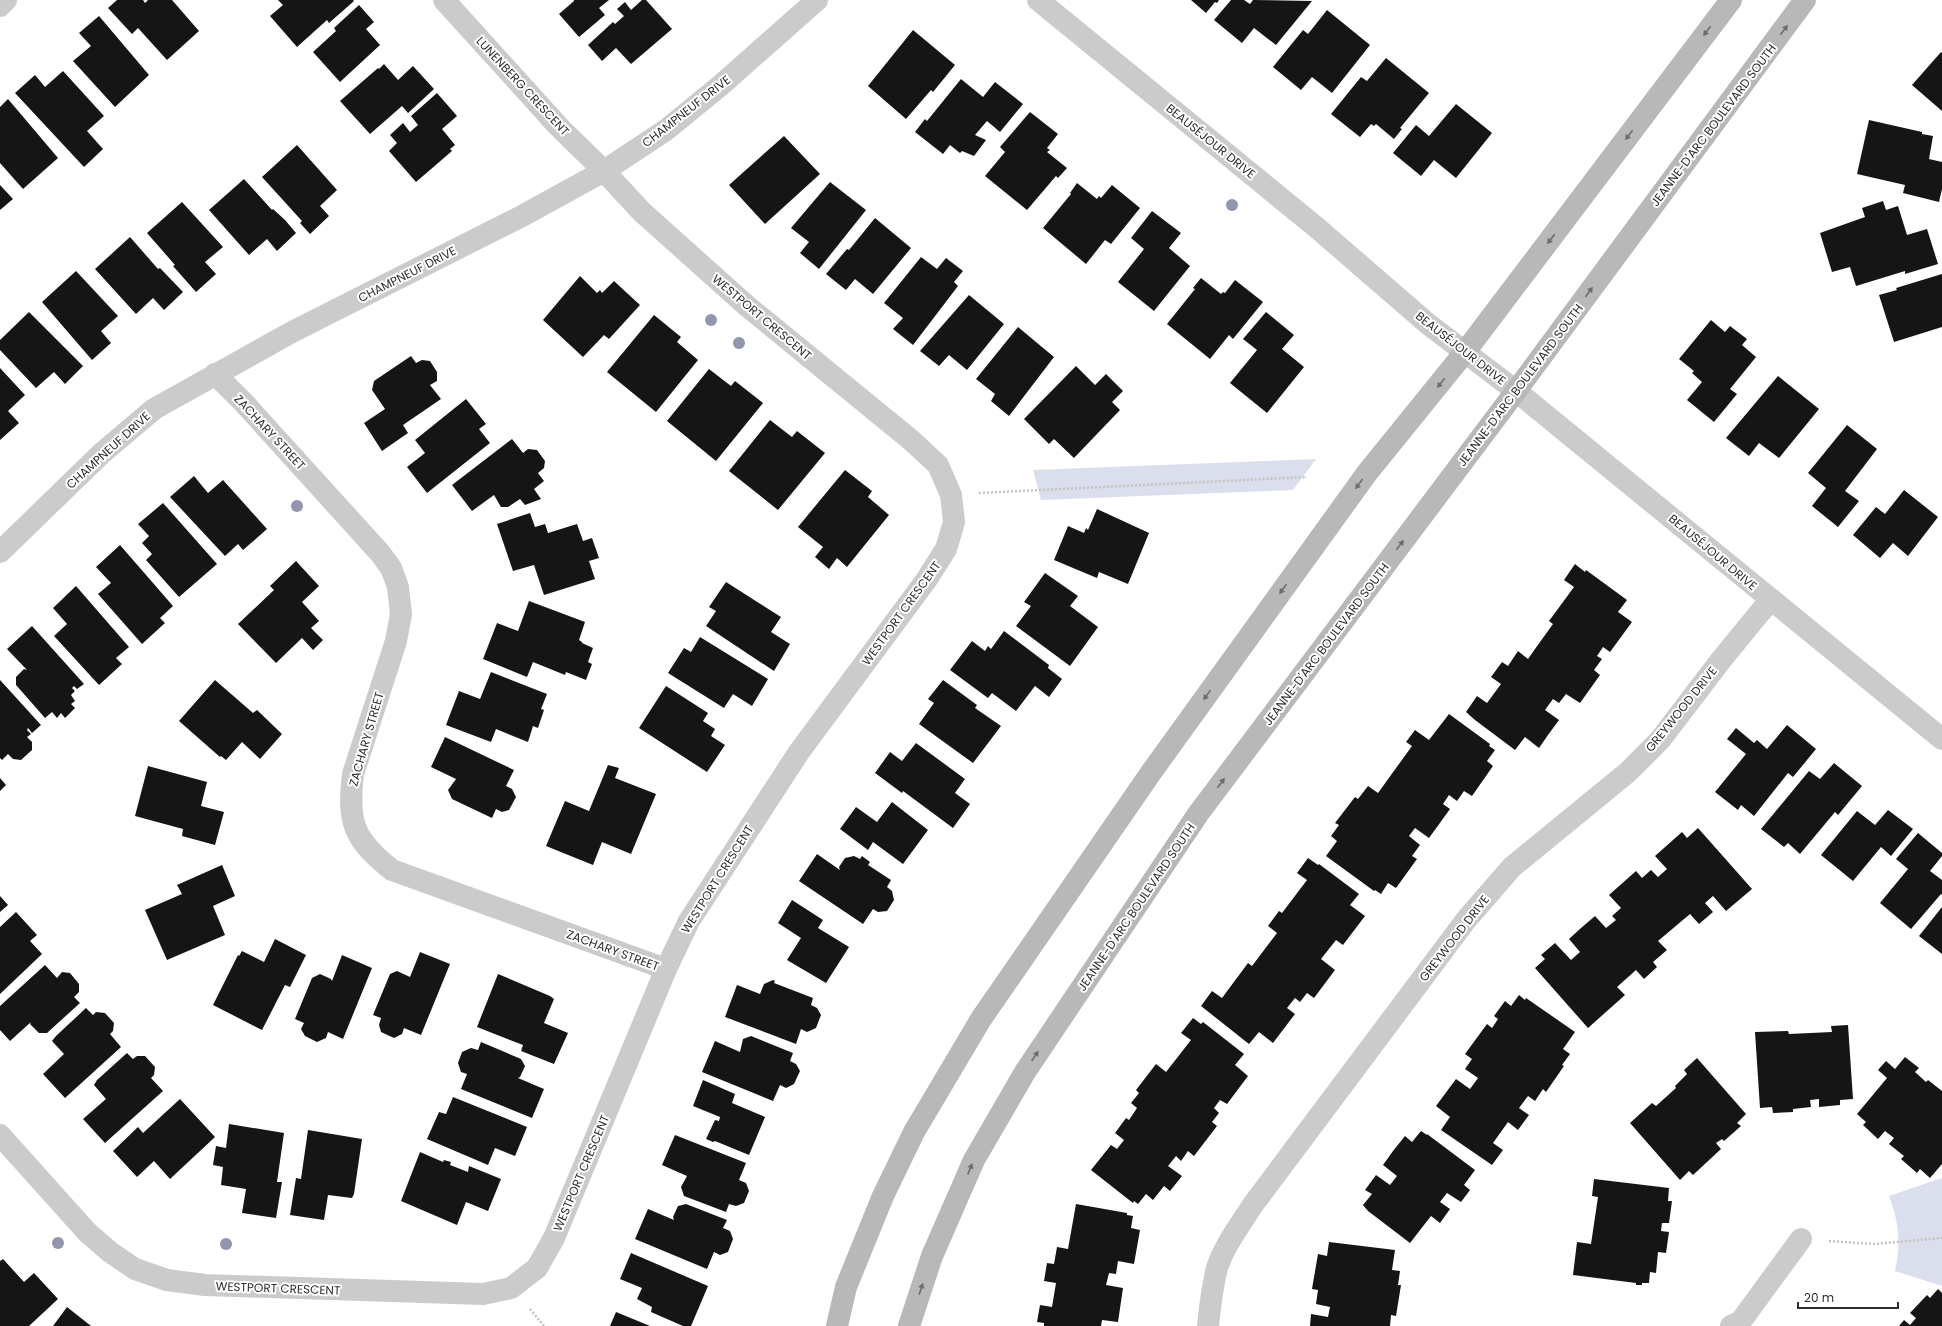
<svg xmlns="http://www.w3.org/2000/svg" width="1942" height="1326" font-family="Poppins,sans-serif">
<rect width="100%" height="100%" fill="#fff"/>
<g fill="#dbdeec">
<path d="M1316 459 1293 490 1041 500 1033 470Z"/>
<path d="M1942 1178V1286L1895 1271C1901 1243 1899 1222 1889 1196Z"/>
</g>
<g fill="#151515">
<path d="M117 0H143L145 3 148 0H172L199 31 167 60 138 28 132 34 108 8Z"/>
<path d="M278 0H353L354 1 329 23 327 20 297 47 270 16 283 5Z"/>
<path d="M574 0H609L599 8 605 15 579 37 559 14 574 1Z"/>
<path d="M642 0H646L672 29 631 64 616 48 602 61 588 45 613 22 615 24 624 16 617 9 625 2 631 10Z"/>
<path d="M1191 0H1219L1217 3 1215 2 1206 13Z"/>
<path d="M1231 0H1244L1250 4 1253 0 1312 1 1276 45 1254 28 1242 43 1214 20Z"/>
<path d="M359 5 374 22 366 29 380 45 340 82 313 52 336 31 334 28Z"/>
<path d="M1327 10 1370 45 1332 93 1312 77 1301 90 1273 67 1303 30 1308 34Z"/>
<path d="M99 16 149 75 115 107 73 61 91 46 79 33Z"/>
<path d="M913 30 955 65 933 92 931 90 906 119 868 86Z"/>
<path d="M1941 52 1942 53V111L1912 85Z"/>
<path d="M1386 58 1429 93 1400 128 1402 129 1394 139 1376 124 1374 126 1371 124 1360 137 1331 114 1361 77 1367 81Z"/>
<path d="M384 64 398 80 413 66 434 89 408 113 402 106 370 134 340 101 378 68 379 69Z"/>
<path d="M63 71 104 116 87 131 103 149 84 167 15 93 35 75 45 87Z"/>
<path d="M961 79 983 97 995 82 1023 104 1000 132 987 121 975 135 986 140 974 156 962 151 960 153 950 145 943 154 915 132 925 119 927 121Z"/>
<path d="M437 93 457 116 442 129 455 145 450 149 452 151 416 182 389 151 397 143 390 135 403 123 410 132 418 125 411 116Z"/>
<path d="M8 99 58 158 23 189 0 163V107Z"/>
<path d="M1456 104 1492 133 1456 178 1434 160 1421 176 1393 153 1416 125 1429 136Z"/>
<path d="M1030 112 1058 134 1047 148 1050 150 1047 152 1067 168 1058 178 1056 176 1027 210 985 176 1005 152 1000 147Z"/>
<path d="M1869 120 1922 132V134L1933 136 1929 159 1942 162V189L1939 202 1903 193 1905 185 1857 174Z"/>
<path d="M784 136 820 174 765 224 729 185Z"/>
<path d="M297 145 337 190 320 206 329 216 310 234 300 223 302 221 262 177Z"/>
<path d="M244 179 272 210 273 209 285 220 296 233 277 251 267 239 249 255 209 210Z"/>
<path d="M830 182 866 210 819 269 800 253 809 242 791 228Z"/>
<path d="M1077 183 1097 199 1099 196 1101 198 1112 185 1140 208 1111 244 1105 240 1086 264 1043 228 1071 194 1070 193Z"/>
<path d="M0 185 13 199 0 210Z"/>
<path d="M1883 201 1886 210 1898 206 1907 235 1927 229 1938 264 1905 274V271L1856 286 1850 267 1832 272 1820 233 1865 217 1862 208Z"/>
<path d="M182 202 223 247 205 262 216 274 196 292 173 266 175 265 147 233Z"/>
<path d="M1152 211 1181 233 1169 248 1190 266 1154 311 1118 282 1144 249 1131 238Z"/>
<path d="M875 218 911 248 873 294 855 279 846 290 826 274 847 249 849 250Z"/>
<path d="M130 237 158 269 160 268 183 292 164 310 153 298 136 314 95 269Z"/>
<path d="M921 257 937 269 946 258 963 271 954 282 958 286 913 345 893 329 903 318 884 303Z"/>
<path d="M76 271 118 316 101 331 111 343 92 360 42 302Z"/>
<path d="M1942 274V327L1894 342 1879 295 1897 290 1896 288Z"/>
<path d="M580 276 597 293 600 290 602 293 614 281 640 305 609 339 604 335 583 357 543 320Z"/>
<path d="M1201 278 1221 294 1223 292 1225 293 1235 280 1263 302 1233 339 1229 335 1210 359 1167 324 1195 289 1193 288Z"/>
<path d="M969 295 1004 324 967 370 949 355 939 366 920 351Z"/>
<path d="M29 312 83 366 65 384 54 372 36 388 0 350V340Z"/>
<path d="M1266 312 1294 335 1282 349 1304 367 1267 413 1230 383 1257 350 1243 339Z"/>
<path d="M654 315 681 337 677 342 698 360 656 412 607 372Z"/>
<path d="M1711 320 1725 332 1730 326 1747 339 1742 345 1756 357 1730 389 1737 394 1714 422 1687 400 1702 382 1692 373 1694 371 1679 359Z"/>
<path d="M1018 327 1054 357 1009 416 991 401 995 394 976 379Z"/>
<path d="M411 356 416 363 422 360 430 361 437 372V381L430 385 441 399 403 425 408 433 382 451 364 423 385 409 372 390 374 381Z"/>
<path d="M1076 366 1095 385 1106 374 1123 391 1112 402 1120 410 1074 458 1054 439 1049 444 1024 419Z"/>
<path d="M0 368 25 395 8 411 19 423 0 440Z"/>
<path d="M709 369 731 386 735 381 763 403 716 461 667 421Z"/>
<path d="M1778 376 1819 409 1779 458 1759 443 1749 456 1726 438Z"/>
<path d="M466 399 486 424 479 429 490 443 427 493 407 467 425 453 415 440Z"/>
<path d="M770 420 792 437 797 431 825 453 778 510 729 471Z"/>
<path d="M1847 425 1877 449 1845 491 1859 501 1838 527 1812 506 1826 488 1808 473Z"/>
<path d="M512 439 523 453 528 449 537 450 545 461 544 468 538 473 544 481 534 489 541 499 525 505 520 499 508 507H501L494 495 472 511 452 485Z"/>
<path d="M845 470 872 491 868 497 889 515 847 567 837 558 829 569 815 557 823 547 798 527Z"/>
<path d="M194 476 208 493 223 480 267 529 243 550 238 544 225 556 170 497Z"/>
<path d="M1904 490 1938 517 1908 556 1893 543 1880 558 1853 535 1876 507 1885 514Z"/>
<path d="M163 503 217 564 179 597 146 560 152 554 142 543 149 536 138 524Z"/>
<path d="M1097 509 1149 533 1128 584 1099 572 1097 578 1054 560 1068 526 1084 533 1086 528 1088 530Z"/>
<path d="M530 513 535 527 545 524 548 533 577 524 583 541 592 538 599 558 589 561 595 579 544 595 534 565 513 571 497 524Z"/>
<path d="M120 545 173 606 160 618 165 623 142 644 98 594 111 583 96 567Z"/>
<path d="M296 561 319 586 302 602 319 621 311 628 323 640 313 650 302 638 276 663 238 624 274 590 270 586Z"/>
<path d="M1575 564 1585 572 1586 570 1627 600 1618 612 1632 622 1610 652 1603 647 1597 656 1602 659 1594 670 1600 675 1580 703 1566 694 1559 703 1553 699 1545 710 1559 720 1548 735 1539 748 1525 737 1515 750 1475 720 1466 712 1477 696 1487 703 1501 684 1491 677 1502 662 1508 666 1518 651 1528 659 1535 649 1553 624 1549 621 1574 587 1564 580Z"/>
<path d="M1045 573 1078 596 1070 606 1098 627 1070 666 1016 626 1031 606 1024 602Z"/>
<path d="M726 582 781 617 771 632 790 644 774 671 706 626 716 611 709 607Z"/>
<path d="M76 586 129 647 116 658 122 664 99 685 54 636 67 624 53 608Z"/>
<path d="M529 601 585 622 579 640 582 642V643L593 648 588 662 592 664 586 680 566 672 565 675 533 662 527 677 483 659 497 623 518 631Z"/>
<path d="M32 626 84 684 77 689 74 686 72 688 75 691 71 695 75 701 71 704 75 708 65 718 61 713 57 718 52 712 45 718 16 685V677L24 669 27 670 7 649Z"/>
<path d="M1004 631 1049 665 1048 668 1062 679 1049 697 1035 686 1016 711 992 693 988 698 950 670 972 641 985 651 988 646 991 649Z"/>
<path d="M700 637 768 679 752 706 733 694 724 708 668 673 684 648 691 652Z"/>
<path d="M491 672 547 694 541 709 544 710 538 728 533 726 528 742 496 729 491 742 446 725 459 691 480 699Z"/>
<path d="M0 680 41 725 32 733 28 728 27 730 31 734 27 737 32 742V750L21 760 13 759 8 754 2 760 0 758Z"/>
<path d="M215 680 253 713 257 710 282 734 260 759 242 742 226 760 221 756 220 757 179 721Z"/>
<path d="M943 680 977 705 975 708 1001 726 973 763 919 724 934 703 928 699Z"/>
<path d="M666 686 708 713 703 721 715 729 711 736 725 745 707 772 639 728Z"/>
<path d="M1449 714 1490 744 1489 746 1495 750 1487 761 1493 766 1472 796 1464 791 1457 801 1449 795 1443 804 1450 809 1429 838 1415 828 1409 836 1420 845 1412 856 1417 859 1396 888 1388 883 1381 894 1375 890 1374 891 1326 856 1337 841 1331 836 1339 825 1335 823 1355 797 1358 799 1368 786 1378 793 1412 746 1406 742 1415 730 1429 740Z"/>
<path d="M1787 725 1816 749 1793 777 1788 773 1754 816 1741 805 1738 810 1715 792 1746 754 1727 739 1736 728 1754 743 1757 740 1767 749Z"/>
<path d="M445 737 514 770 506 786 512 789 516 797 509 810 502 812 496 809 492 818 452 799 448 790 456 779 431 767Z"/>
<path d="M916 743 965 779 955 793 970 804 953 828 903 791 902 793 875 773 890 752 902 761Z"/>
<path d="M1834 763 1862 786 1838 815 1835 812 1800 854 1788 843 1784 847 1761 829 1809 771 1820 779Z"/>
<path d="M608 765 619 768 615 778 656 794 631 854 602 842 593 865 546 846 565 801 589 811Z"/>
<path d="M148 766 207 782 201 806 224 812 215 845 182 836 183 829 135 816Z"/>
<path d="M0 778 6 785 0 791Z"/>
<path d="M892 802 928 830 903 864 873 842 868 850 840 829 856 807 877 822Z"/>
<path d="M1888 810 1913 829 1891 856 1881 847 1853 881 1821 855 1857 811 1875 825Z"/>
<path d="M1698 828 1752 889 1726 911 1713 896 1705 903 1713 912 1699 924 1690 914 1658 941 1667 950 1653 962 1657 967 1644 979 1636 970 1617 987 1625 995 1588 1028 1535 968 1545 959 1541 955 1555 943 1571 960 1580 952 1569 939 1581 928 1595 916 1606 928 1616 920 1612 916 1621 908 1609 895 1636 871 1642 878 1651 870 1658 877 1667 869 1655 856 1682 832 1687 838Z"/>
<path d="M1918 833 1942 853V856L1930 871 1942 880V895L1941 894 1911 929 1880 903 1908 869 1896 859Z"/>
<path d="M817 854 840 870 839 867 845 858 854 856 860 859 862 856 870 862 868 865 891 880 887 887 892 891 894 900 887 911 878 912 873 909 863 924 799 881Z"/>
<path d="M1308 858 1318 865 1319 864 1359 894 1350 905 1365 916 1343 945 1336 940 1321 959 1335 970 1314 998 1307 993 1300 1002 1295 998 1287 1008 1295 1014 1273 1043 1259 1032 1249 1044 1201 1006 1212 991 1222 998 1248 963 1252 966 1277 933 1268 926 1279 911 1282 913 1307 880 1297 873Z"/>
<path d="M222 865 235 896 213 906 225 935 167 960 145 910 182 894 177 885Z"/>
<path d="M0 896 8 905 0 912Z"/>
<path d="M792 900 823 920 818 928 849 947 826 983 787 960 801 938 778 923Z"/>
<path d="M1942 907V954L1919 936Z"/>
<path d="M16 912 37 935 30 941 42 954 0 994V927Z"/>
<path d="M275 939 306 955 290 987 285 985 262 1030 213 1005 238 955 239 956 242 951 264 962Z"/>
<path d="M420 952 450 964 421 1035 404 1028 402 1034 394 1038 381 1032 379 1025 381 1018 373 1015 390 974 397 971 410 977Z"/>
<path d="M342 955 372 968 343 1039 328 1032 326 1038 317 1042 305 1036 301 1029 304 1023 295 1019 312 978 320 974 331 979 332 981Z"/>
<path d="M45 965 57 978 62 972 70 973 79 984V992L74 997 80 1003 47 1033H39L30 1024 31 1022 10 1041 0 1030V1006Z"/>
<path d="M498 974 550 996 554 999 544 1023 568 1033 554 1064 521 1051 523 1045 477 1027Z"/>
<path d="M773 980 775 981 774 983 813 998 811 1005 817 1008 821 1015 816 1028 807 1032 801 1029 796 1044 725 1017 737 985 760 994 764 984Z"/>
<path d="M1519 995 1525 1000 1526 998 1575 1032 1563 1049 1570 1054 1562 1065 1564 1066 1546 1092 1543 1089 1535 1101 1528 1096 1519 1108 1529 1115 1518 1130 1508 1122 1493 1143 1503 1150 1492 1165 1441 1130 1450 1117 1436 1106 1456 1079 1470 1089 1478 1078 1465 1069 1472 1059 1465 1054 1487 1024 1492 1028 1498 1019 1494 1016 1505 1001 1511 1006Z"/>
<path d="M86 1008 93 1015 96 1012 105 1013 114 1023 113 1031 110 1034 121 1047 65 1098 43 1074 64 1054 52 1041 56 1036Z"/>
<path d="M1193 1018 1201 1024 1203 1022 1244 1054 1235 1065 1248 1076 1227 1104 1220 1100 1214 1108 1219 1113 1212 1122 1217 1126 1194 1156 1188 1151 1181 1161 1176 1156 1168 1166 1182 1176 1170 1191 1164 1186 1153 1200 1146 1194 1138 1204 1134 1201 1133 1203 1091 1170 1111 1145 1117 1149 1124 1140 1115 1133 1126 1118 1129 1120 1137 1108 1131 1103 1139 1093 1136 1090 1156 1064 1166 1072 1191 1040 1181 1033Z"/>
<path d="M1848 1025 1853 1099 1840 1100V1105L1819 1107V1099L1810 1100 1811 1107 1793 1109V1112L1773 1113 1772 1107 1760 1108 1755 1032 1788 1031 1789 1034 1832 1032 1831 1026Z"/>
<path d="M751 1036 793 1053 790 1061 796 1064 800 1071 794 1084 786 1088 780 1085 773 1101 702 1072 715 1041 740 1052 743 1039Z"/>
<path d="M481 1042 521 1059 525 1066 520 1077 518 1078 544 1089 532 1118 461 1089 467 1074 461 1072 458 1063 462 1052 471 1048 478 1050Z"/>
<path d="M127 1053 133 1059 137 1056H145L155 1067 154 1075 151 1078 163 1091 105 1143 83 1119 106 1099 94 1085 97 1080Z"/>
<path d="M1905 1057 1919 1068 1915 1072 1926 1082 1928 1080 1942 1091V1164L1930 1178 1920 1169 1917 1173 1901 1159 1904 1156 1889 1144 1894 1138 1885 1131 1878 1139 1863 1125 1866 1122 1857 1114 1887 1078 1878 1070 1886 1061 1895 1069Z"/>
<path d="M1697 1058 1746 1114 1737 1123 1741 1126 1724 1141 1722 1139 1716 1143 1721 1149 1693 1175 1689 1171 1680 1180 1630 1123 1652 1103 1656 1106 1676 1088 1675 1086 1687 1074 1684 1070Z"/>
<path d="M703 1080 735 1094 732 1103 765 1117 749 1155 715 1141 713 1142 706 1139 715 1120 719 1121 720 1117 693 1106Z"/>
<path d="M453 1097 527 1127 515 1156 495 1148 488 1165 427 1139 439 1112 446 1114Z"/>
<path d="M180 1099 215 1137 170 1179 154 1161 137 1177 113 1151 138 1127 143 1133Z"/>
<path d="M229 1124 284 1133 277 1182H282L276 1218 242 1213 246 1189 221 1185 223 1167 213 1165 216 1146 226 1148Z"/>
<path d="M308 1130 362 1139 354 1194 352 1198 328 1195 324 1220 290 1215 296 1178 301 1179Z"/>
<path d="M1421 1131 1427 1135V1134L1475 1170 1464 1185 1470 1190 1461 1202 1447 1193 1440 1202 1450 1209 1440 1223 1431 1216 1410 1243 1368 1211 1363 1205 1372 1194 1365 1190 1376 1175 1390 1185 1397 1176 1383 1165 1393 1151 1405 1136 1412 1142Z"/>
<path d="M675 1135 746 1163 739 1180 746 1183 749 1191 744 1203 736 1206 729 1204 726 1212 684 1196 681 1187 687 1176 662 1165Z"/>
<path d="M420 1152 443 1162 444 1160 451 1162 450 1165 468 1172 469 1166 501 1179 488 1211 466 1202 457 1225 401 1201Z"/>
<path d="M1594 1179 1669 1188 1668 1201H1672L1669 1223H1662L1661 1231 1669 1232 1666 1253 1658 1252 1656 1273 1650 1272 1649 1283H1642V1285H1636V1283L1573 1275 1577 1242 1591 1244 1598 1197 1592 1196Z"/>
<path d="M686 1204 727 1220 723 1228 730 1231 733 1239 728 1252 720 1255 714 1252 707 1269 635 1239 648 1209 674 1220 673 1217 678 1206Z"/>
<path d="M1076 1204 1127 1213V1215L1133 1216 1131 1228 1140 1230 1134 1264 1118 1261 1116 1274 1109 1273 1106 1285 1123 1288 1118 1322 1102 1320 1101 1326H1044V1323L1037 1322 1040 1305 1052 1307 1056 1283 1044 1281 1047 1263 1054 1264 1057 1247 1068 1249Z"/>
<path d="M1329 1242 1395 1250 1392 1270 1400 1271 1398 1285H1401L1396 1316 1391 1315 1390 1326H1310L1311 1314 1328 1317 1330 1307 1316 1304 1318 1290 1312 1289 1318 1254 1327 1256Z"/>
<path d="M631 1253 708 1286 691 1326H683L651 1312 652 1307 637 1299 642 1288 620 1279Z"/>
<path d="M3 1259 24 1282 34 1273 58 1299 29 1326H0V1261Z"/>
<path d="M1938 1289 1942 1293V1326H1899L1904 1320 1910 1325 1916 1318 1910 1313 1927 1295 1930 1298Z"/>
<path d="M67 1307 91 1326H53Z"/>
<path d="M616 1312 650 1326H610Z"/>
</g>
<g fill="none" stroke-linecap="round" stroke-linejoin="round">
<g stroke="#c2c2c2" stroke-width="2.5" stroke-dasharray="2 2" stroke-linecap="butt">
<path d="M979 493 1307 477"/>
<path d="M1829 1241 1873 1244 1942 1238"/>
<path d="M530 1309 544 1326"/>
</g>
<g stroke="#cbcbcb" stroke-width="22">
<path d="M0 6 6 0"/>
<path d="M215 374 244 403 380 553 391 568 398 587 401 614 396 641 353 774C347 823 354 840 392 870L666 969"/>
<path d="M0 552 102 453 154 409 292 332 522 216 604 171 666 130 721 85 817 0"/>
<path d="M0 1135 87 1232 110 1252 135 1269 167 1280 205 1285 483 1294 511 1288 537 1268 554 1238 666 969 689 921 799 752 927 579 946 549 954 522 951 495 938 465 911 440 747 306 642 212 604 171 559 127 444 0"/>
<path d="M1208 1326C1210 1307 1212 1287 1217 1268 1224 1246 1240 1225 1252 1206L1466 920 1512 867 1628 772 1660 740 1721 660 1771 599"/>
<path d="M1731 1326 1741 1321 1801 1239"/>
</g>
<path stroke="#cbcbcb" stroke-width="22" d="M1038 0 1316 227 1428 324 1516 391 1942 739"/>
<g stroke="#b8b8b8" stroke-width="22">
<path d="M837 1326 846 1287 883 1196 914 1132 981 1019 1150 774 1367 473 1465 352 1731 0"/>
<path d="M909 1326 932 1256 974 1160 1025 1072 1198 814 1516 391 1805 0"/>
</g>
</g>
<g fill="#9295ae">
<circle cx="1232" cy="205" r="6"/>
<circle cx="711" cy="320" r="6"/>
<circle cx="739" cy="343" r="6"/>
<circle cx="297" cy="506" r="6"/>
<circle cx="58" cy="1243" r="6"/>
<circle cx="226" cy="1244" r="6"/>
</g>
<defs><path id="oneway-solid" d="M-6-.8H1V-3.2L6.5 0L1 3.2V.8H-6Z"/></defs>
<g fill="#6c6c6c">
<use href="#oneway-solid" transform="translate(1784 30) rotate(-53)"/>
<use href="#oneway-solid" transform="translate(1707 31) rotate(127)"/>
<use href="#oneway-solid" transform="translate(1629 135) rotate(127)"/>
<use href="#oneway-solid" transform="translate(1551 239) rotate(127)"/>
<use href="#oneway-solid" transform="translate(1589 292) rotate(-54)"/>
<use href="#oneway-solid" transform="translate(1441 383) rotate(129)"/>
<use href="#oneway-solid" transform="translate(1359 484) rotate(126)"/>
<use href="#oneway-solid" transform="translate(1400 545) rotate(-53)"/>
<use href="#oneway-solid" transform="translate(1283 589) rotate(126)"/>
<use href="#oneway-solid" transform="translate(1207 695) rotate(126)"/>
<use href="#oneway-solid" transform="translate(1221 783) rotate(-53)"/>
<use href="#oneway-solid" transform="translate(1035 1056) rotate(-56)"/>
<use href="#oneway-solid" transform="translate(970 1169) rotate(-67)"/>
<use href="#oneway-solid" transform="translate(921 1289) rotate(-72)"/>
</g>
<g text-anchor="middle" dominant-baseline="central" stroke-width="4" stroke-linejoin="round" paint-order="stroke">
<g font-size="12" fill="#2e2e2e" stroke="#fff">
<text transform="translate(523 86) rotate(47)">LUNENBERG CRESCENT</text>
<text transform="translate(686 111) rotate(-38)">CHAMPNEUF DRIVE</text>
<text transform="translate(1713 125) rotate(-53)">JEANNE-D'ARC BOULEVARD SOUTH</text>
<text transform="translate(1211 141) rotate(39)">BEAUSÉJOUR DRIVE</text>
<text transform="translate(407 274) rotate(-27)">CHAMPNEUF DRIVE</text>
<text transform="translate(762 317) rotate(40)">WESTPORT CRESCENT</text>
<text transform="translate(1461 348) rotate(38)">BEAUSÉJOUR DRIVE</text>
<text transform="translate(1520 385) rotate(-53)">JEANNE-D'ARC BOULEVARD SOUTH</text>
<text transform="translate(270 432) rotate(47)">ZACHARY STREET</text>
<text transform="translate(108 450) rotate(-42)">CHAMPNEUF DRIVE</text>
<text transform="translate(1713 552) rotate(40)">BEAUSÉJOUR DRIVE</text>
<text transform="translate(901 613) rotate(-54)">WESTPORT CRESCENT</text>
<text transform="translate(1326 644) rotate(-53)">JEANNE-D'ARC BOULEVARD SOUTH</text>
<text transform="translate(1681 709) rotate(-51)">GREYWOOD DRIVE</text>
<text transform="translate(366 739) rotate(-74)">ZACHARY STREET</text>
<text transform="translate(717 879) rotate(-58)">WESTPORT CRESCENT</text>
<text transform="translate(1136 907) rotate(-56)">JEANNE-D'ARC BOULEVARD SOUTH</text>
<text transform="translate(1454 938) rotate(-52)">GREYWOOD DRIVE</text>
<text transform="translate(613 950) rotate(20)">ZACHARY STREET</text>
<text transform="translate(581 1173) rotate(-67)">WESTPORT CRESCENT</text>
<text transform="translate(278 1288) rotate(2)">WESTPORT CRESCENT</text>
</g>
</g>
<path d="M1798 1302v6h100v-6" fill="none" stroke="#2e2e2e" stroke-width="2"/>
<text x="1804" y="1302" font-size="12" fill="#2e2e2e" stroke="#ffffff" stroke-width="3" paint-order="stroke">20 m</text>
</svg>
